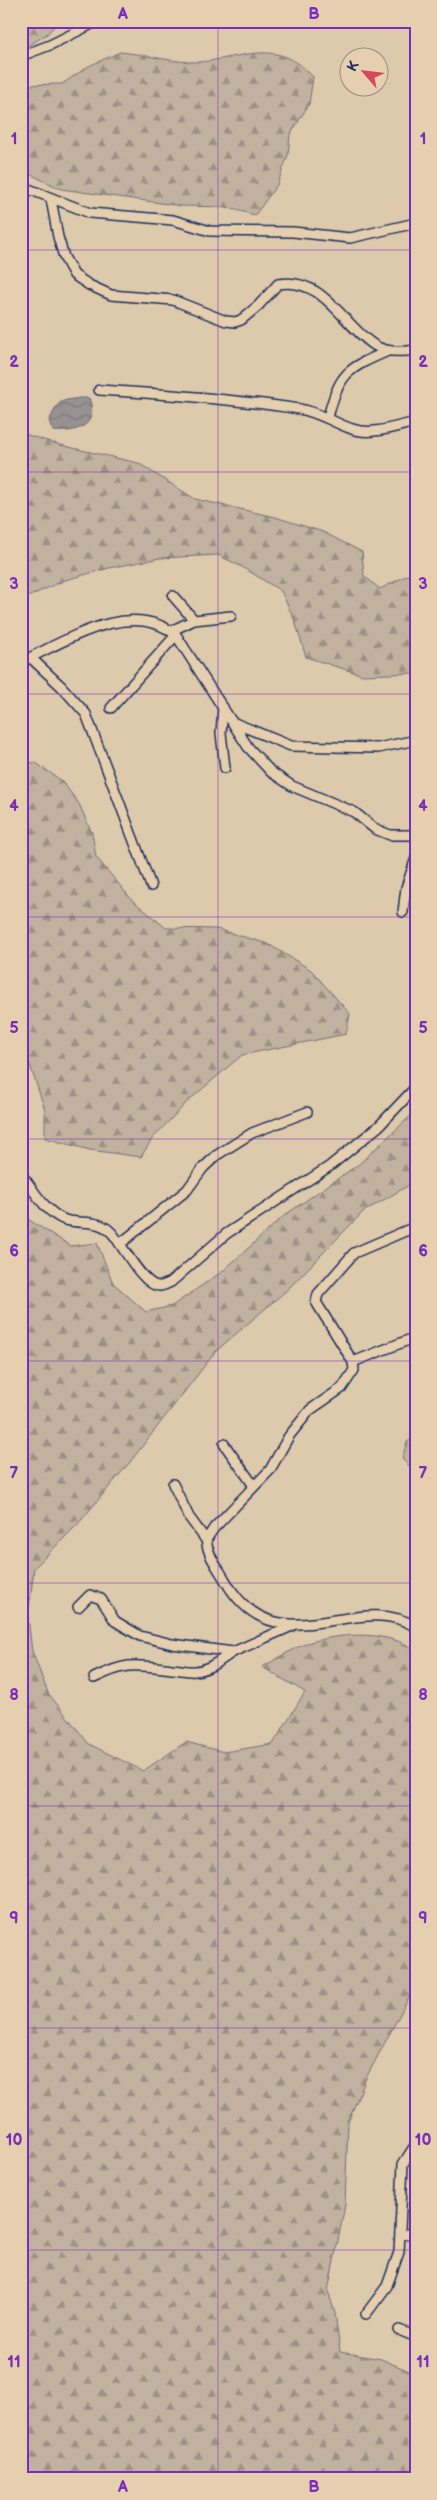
<svg xmlns="http://www.w3.org/2000/svg" width="437" height="2500" font-family="'Balsamiq Sans',sans-serif">
<defs>
<pattern id="forest-firs" width="22" height="20" patternUnits="userSpaceOnUse" patternTransform="scale(1.25)"><rect width="22" height="20" fill="#c1b29f"/><path d="M5 1l3.5 6h-7zM16 11l3.5 6h-7z" fill="#9c9185"/></pattern>
<pattern id="water-waves" width="16" height="10" patternUnits="userSpaceOnUse" patternTransform="scale(1.25)"><rect width="16" height="10" fill="#979290"/><path d="M0 5q4-4 8 0t8 0" fill="none" stroke="#7a7879"/></pattern>
</defs>
<rect width="100%" height="100%" fill="#ddc9ab"/>
<filter id="ink" filterUnits="userSpaceOnUse"><feTurbulence type="fractalNoise" baseFrequency=".02" numOctaves="2"/><feDisplacementMap in="SourceGraphic" scale="10" xChannelSelector="R" yChannelSelector="G"/><feConvolveMatrix kernelMatrix="1 2 1 2 8 2 1 2 1" color-interpolation-filters="sRGB"/></filter>
<g filter="url(#ink)">
<g fill="url(#forest-firs)" stroke="#6e707e">
<path d="M21 21H59L47 34 21 50Z"/>
<path d="M120 52C143 54 167 61 190 62 236 63 275 33 313 77L309 104 290 135 288 155 277 185 255 215 225 207 182 206 61 189 21 170V85L62 84 89 66Z"/>
<path d="M21 433 60 445 138 463 195 499 275 517 323 532 362 552 364 576 380 589 408 575 416 574V673L363 675 306 657 295 621 281 591 244 568 218 555 160 558 109 568 65 580 21 600Z"/>
<path d="M21 762 36 763 62 781 79 804 92 833 96 857 132 900 166 928 217 929 268 944 311 970 350 1014 346 1034 242 1055 187 1102 152 1139 141 1157 90 1150 45 1138V1110L29 1062 21 1048Z"/>
<path d="M416 1111V1181L363 1212 288 1289 216 1351 130 1462 78 1524 34 1568 28 1618 32 1651 48 1693 89 1744 143 1771 186 1742 224 1752 273 1744 305 1692 262 1667C278 1659 297 1645 314 1641 347 1633 387 1631 416 1650V1984L366 2078 348 2122 345 2205 328 2291 335 2313 340 2352 381 2359 416 2374V2479H21V1207L29 1220 71 1246 97 1243 113 1283 146 1312 172 1306 223 1271 285 1215 359 1164Z"/>
<path d="M416 1437V1472L402 1459 407 1442Z"/>
</g>
<path fill="url(#water-waves)" stroke="#656a7c" d="M80 398H89C100 426 76 433 53 431L49 421C59 401 57 401 80 398Z"/>
<g fill="none" stroke-linecap="round" stroke-linejoin="round">
<g stroke="#1b2f5e" stroke-width="12">
<g id="minor">
<path d="M21 56 50 45 98 21"/>
<path d="M21 186 90 213 173 220 210 231 293 232 350 238 416 223"/>
<path d="M51 199 58 237 64 257 74 275 89 285 111 295 173 300 226 321 235 322 241 320 258 306 278 284C323 276 342 324 374 345 386 353 403 352 416 350"/>
<path d="M99 390C166 394 233 399 299 409 319 412 334 423 352 429 371 436 397 426 416 422"/>
<path d="M328 417C340 372 347 369 388 351"/>
<path d="M173 596 194 620"/>
<path d="M171 631 194 620 231 616"/>
<path d="M31 658 61 686 86 714 151 886"/>
<path d="M21 662C66 641 130 598 176 635L248 747 271 772 292 786 354 812 375 829 390 835H416"/>
<path d="M223 707 221 733 225 768"/>
<path d="M111 708 176 635"/>
<path d="M232 722 291 746 378 748 416 740"/>
<path d="M403 912 406 888 416 858"/>
<path d="M25 1179C35 1193 48 1214 65 1220 82 1225 98 1218 112 1233 122 1244 144 1288 160 1286 164 1286 168 1283 171 1282L226 1234 330 1166 379 1126 416 1087"/>
<path d="M416 1237 410 1229 354 1253 318 1294 316 1302 353 1362 354 1370 342 1388 310 1410 289 1436 270 1470 214 1528 206 1540C208 1556 217 1566 225 1580 276 1670 356 1588 416 1627"/>
<path d="M120 1244 187 1190 203 1168 217 1155 252 1133 307 1112"/>
<path d="M353 1362 416 1337"/>
<path d="M224 1444 254 1486"/>
<path d="M173 1484 189 1517 206 1540"/>
<path d="M78 1607 90 1595 101 1599 115 1621 140 1636 172 1644 233 1652 292 1626"/>
<path d="M94 1678C129 1661 136 1665 172 1669 179 1669 188 1672 195 1671 209 1670 222 1659 233 1652"/>
<path d="M402 2235 416 2232"/>
<path d="M366 2314 387 2286 399 2252 403 2164 416 2144"/>
<path d="M399 2330 416 2337"/>
</g>
</g>
<use href="#minor" stroke="#e5cfae" stroke-width="9"/>
</g>
</g>
<path fill="none" stroke="#7b2cbf" stroke-width="1" stroke-opacity="0.55" d="M218 21V2479M21 250H416M21 472H416M21 694H416M21 917H416M21 1139H416M21 1361H416M21 1583H416M21 1806H416M21 2028H416M21 2250H416"/>
<rect width="437" height="2500" fill="none" stroke="#e5cfae" stroke-width="55"/>
<g transform="translate(364 72) rotate(298)"><circle r="24" fill="#e5cfae" stroke="#948f8e"/>
<path d="M0-4L9 19L0 12L-9 19Z" fill="#d1495b"/>
<text y="-8" font-size="14" font-weight="bold" text-anchor="middle" fill="#1b2f5e">K</text>
</g>
<rect x="28" y="28" width="382" height="2444" fill="none" stroke="#7b2cbf" stroke-width="2"/>
<g font-size="16" text-anchor="middle" font-weight="bold" fill="#7b2cbf">
<text x="123" y="19">A</text>
<text x="314" y="19">B</text>
<text x="14" y="144">1</text>
<text x="423" y="144">1</text>
<text x="14" y="367">2</text>
<text x="423" y="367">2</text>
<text x="14" y="589">3</text>
<text x="423" y="589">3</text>
<text x="14" y="811">4</text>
<text x="423" y="811">4</text>
<text x="14" y="1033">5</text>
<text x="423" y="1033">5</text>
<text x="14" y="1256">6</text>
<text x="423" y="1256">6</text>
<text x="14" y="1478">7</text>
<text x="423" y="1478">7</text>
<text x="14" y="1700">8</text>
<text x="423" y="1700">8</text>
<text x="14" y="1923">9</text>
<text x="423" y="1923">9</text>
<text x="14" y="2145">10</text>
<text x="423" y="2145">10</text>
<text x="14" y="2367">11</text>
<text x="423" y="2367">11</text>
<text x="123" y="2492">A</text>
<text x="314" y="2492">B</text>
</g>
</svg>
